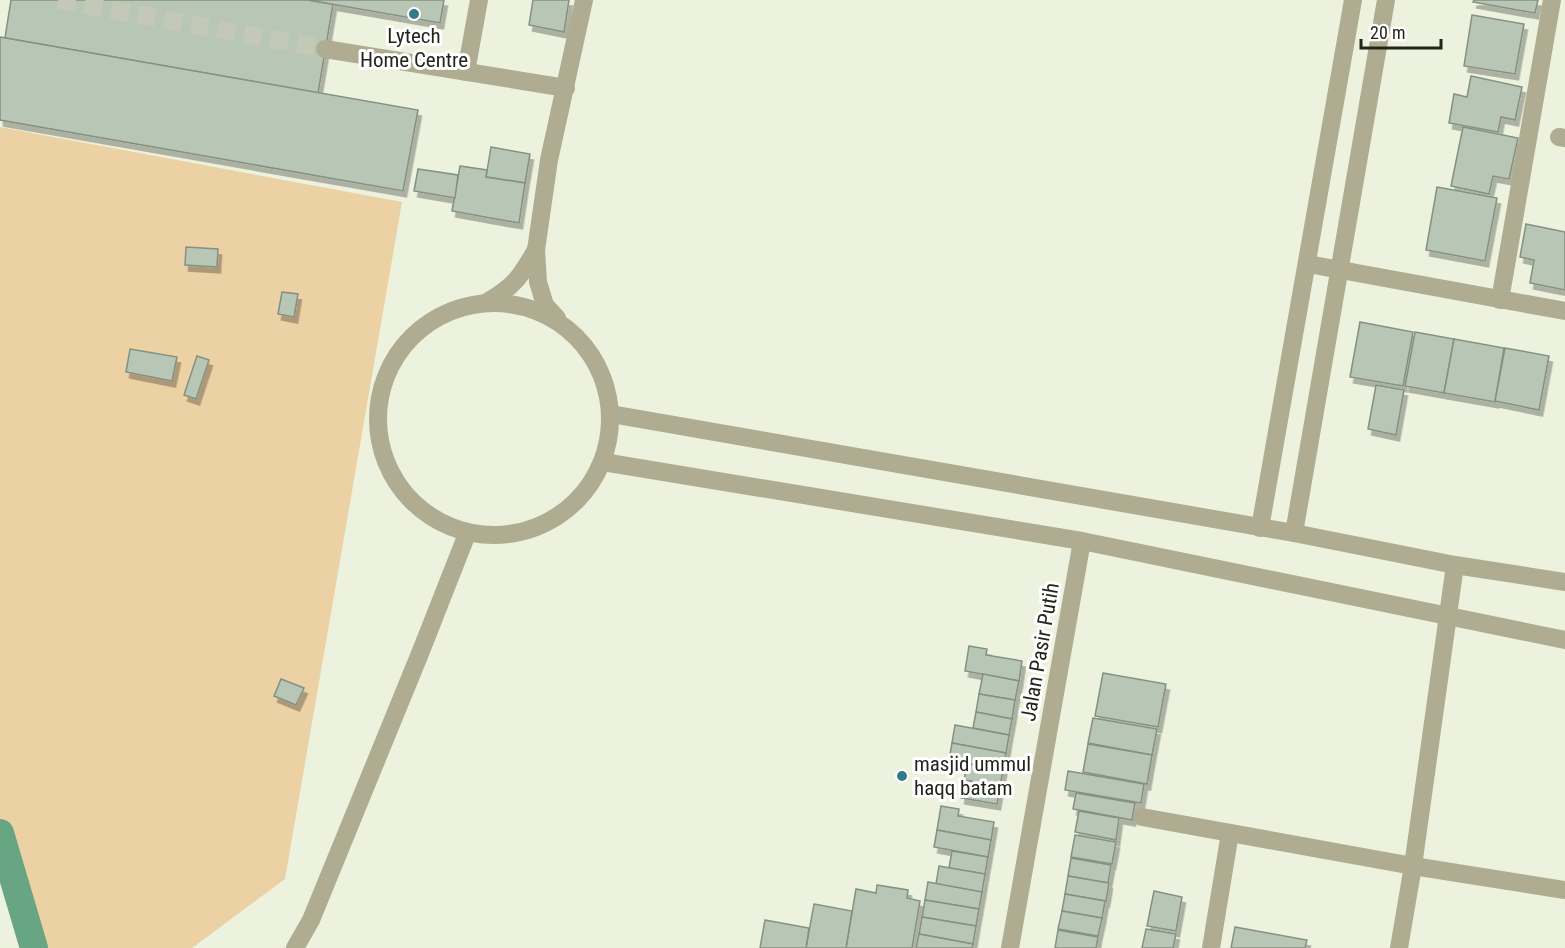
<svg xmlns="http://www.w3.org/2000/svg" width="1565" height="948" font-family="'Roboto Condensed',sans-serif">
<defs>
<filter id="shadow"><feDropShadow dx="3.5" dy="6" stdDeviation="0" flood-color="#0004"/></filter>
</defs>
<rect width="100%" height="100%" fill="#ecf2dd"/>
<path fill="#ecd1a4" d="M0 127 402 202 285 879 192 948H34L0 833Z"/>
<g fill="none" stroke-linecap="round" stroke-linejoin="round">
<path stroke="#68a583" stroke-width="28" d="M0 833 34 948"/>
</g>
<g fill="#b8c6b5" stroke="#849181" stroke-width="1.5" filter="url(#shadow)">
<path d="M11 0H308L333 4 318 93 5 38Z"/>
<path d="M308 0H444L440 23Z"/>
<path d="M533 0H569L564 32 529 25Z"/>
<path d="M1474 0H1538L1535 13 1473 2Z"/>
<path d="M1472 15 1524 24 1515 74 1464 66Z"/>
<path d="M0 37 418 110 403 191 0 120Z"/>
<path d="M1471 76 1522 87 1515 120 1501 117 1498 132 1449 123 1454 94 1467 97Z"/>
<path d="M1463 127 1518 138 1509 179 1493 176 1489 194 1451 186Z"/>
<path d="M491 147 530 154 525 183 486 177Z"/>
<path d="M460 166 487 170 486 177 525 183 519 223 452 211Z"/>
<path d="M418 169 458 175 455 198 414 191Z"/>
<path d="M1437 187 1497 198 1485 261 1426 250Z"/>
<path d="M1526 224 1565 232V290L1530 283 1534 260 1520 257Z"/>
<path d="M186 247 218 249 217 267 185 265Z"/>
<path d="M282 292 298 294 294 317 278 314Z"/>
<path d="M1360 322 1413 332 1403 386 1350 377Z"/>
<path d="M1415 332 1454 339 1444 393 1405 386Z"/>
<path d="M1454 339 1504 348 1495 402 1444 393Z"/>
<path d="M1505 348 1549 356 1539 410 1495 401Z"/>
<path d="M130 349 177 357 172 381 126 372Z"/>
<path d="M197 356 209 360 196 399 184 395Z"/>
<path d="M1376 385 1404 390 1396 435 1368 429Z"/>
<path d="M969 646 987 649 986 655 1022 661 1019 681 965 671Z"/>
<path d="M1103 673 1166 684 1158 727 1095 716Z"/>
<path d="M983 674 1019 681 1015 700 979 694Z"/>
<path d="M281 679 304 688 296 705 274 696Z"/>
<path d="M979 694 1015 700 1012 719 976 712Z"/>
<path d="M976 712 1012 719 1009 735 973 728Z"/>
<path d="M1093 718 1157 729 1152 755 1088 743Z"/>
<path d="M955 725 1009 735 1006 753 952 743Z"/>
<path d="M952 743 1006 753 1003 770 949 760Z"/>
<path d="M1088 744 1152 755 1147 784 1083 772Z"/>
<path d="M967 764 1003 770 1000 786 964 780Z"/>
<path d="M1068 771 1144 784 1141 803 1065 790Z"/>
<path d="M964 780 1000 786 997 804 961 798Z"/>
<path d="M1076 793 1135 803 1132 820 1073 809Z"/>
<path d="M941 806 959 809 958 816 994 822 991 840 937 830Z"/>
<path d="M1079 811 1119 818 1116 840 1075 832Z"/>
<path d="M937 830 991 840 988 857 934 847Z"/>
<path d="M1075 835 1116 842 1112 864 1071 857Z"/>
<path d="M952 851 988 857 985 874 949 868Z"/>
<path d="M1071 858 1111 865 1108 883 1068 876Z"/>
<path d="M939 866 985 874 982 892 936 884Z"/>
<path d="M1068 876 1109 883 1106 901 1065 894Z"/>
<path d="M928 882 982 892 979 909 925 900Z"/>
<path d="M877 885 908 890 907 898 920 901 912 948H846L856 889 876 893Z"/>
<path d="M1154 891 1182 897 1176 931 1147 926Z"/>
<path d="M1065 894 1105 901 1102 918 1062 911Z"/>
<path d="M925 900 979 909 976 926 922 917Z"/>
<path d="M814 904 852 911 846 948H806Z"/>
<path d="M1062 911 1102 918 1098 936 1058 929Z"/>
<path d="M922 917 976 926 973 944 919 934Z"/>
<path d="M765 920 809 928 806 948H760Z"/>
<path d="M1235 927 1307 940 1305 948H1231Z"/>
<path d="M1146 929 1176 934 1173 948H1142Z"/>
<path d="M1058 930 1098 937 1096 948H1055Z"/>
<path d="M919 934 973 944 972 948H916Z"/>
</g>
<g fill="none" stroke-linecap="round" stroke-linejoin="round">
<path stroke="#c4c9b7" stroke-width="18" stroke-dasharray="18 9" stroke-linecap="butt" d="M58 0 325 49"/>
<g stroke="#b0ac92" stroke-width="18">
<path d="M325 49 566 88"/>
<path d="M466 72 479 0"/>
<path d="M1559 137 1565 138"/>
<path d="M1308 264 1565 311"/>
<path d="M1500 300 1552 0"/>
<path d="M487 302C515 286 520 277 536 250"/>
<circle cx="494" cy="419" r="116"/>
<path d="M557 318 545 305 538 282 536 250 549 160 584 0"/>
<path d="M611 414 1294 533 1455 565 1565 582"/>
<path d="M603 462 1082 541 1565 640"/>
<path d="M1260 528 1353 0"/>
<path d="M1294 533 1386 0"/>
<path d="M1142 817 1413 866 1565 890"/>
<path d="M295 948 311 920 421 651 467 534"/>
<path d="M1010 948 1082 541"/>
<path d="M1211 948 1230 833"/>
<path d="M1399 948 1413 866 1455 565"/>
</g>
</g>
<g fill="#357889" stroke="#fff" stroke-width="2">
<circle cx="414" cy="14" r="6"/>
<circle cx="902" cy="776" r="6"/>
</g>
<g text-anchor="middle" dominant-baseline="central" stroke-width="6" stroke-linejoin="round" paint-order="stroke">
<g font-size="21" fill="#23251d" stroke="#fff">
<text x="414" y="36">Lytech<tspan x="414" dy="24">Home Centre</tspan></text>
<text x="914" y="764" text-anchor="start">masjid ummul<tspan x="914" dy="24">haqq batam</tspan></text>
</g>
<g font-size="21" fill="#23251d" stroke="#fff">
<text transform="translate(1040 652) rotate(-80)">Jalan Pasir Putih</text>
</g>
</g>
<path d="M1361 39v9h80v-9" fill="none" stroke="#23251d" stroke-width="3"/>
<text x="1370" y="39" font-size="18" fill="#23251d" stroke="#ffffff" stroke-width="4.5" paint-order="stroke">20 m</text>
</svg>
